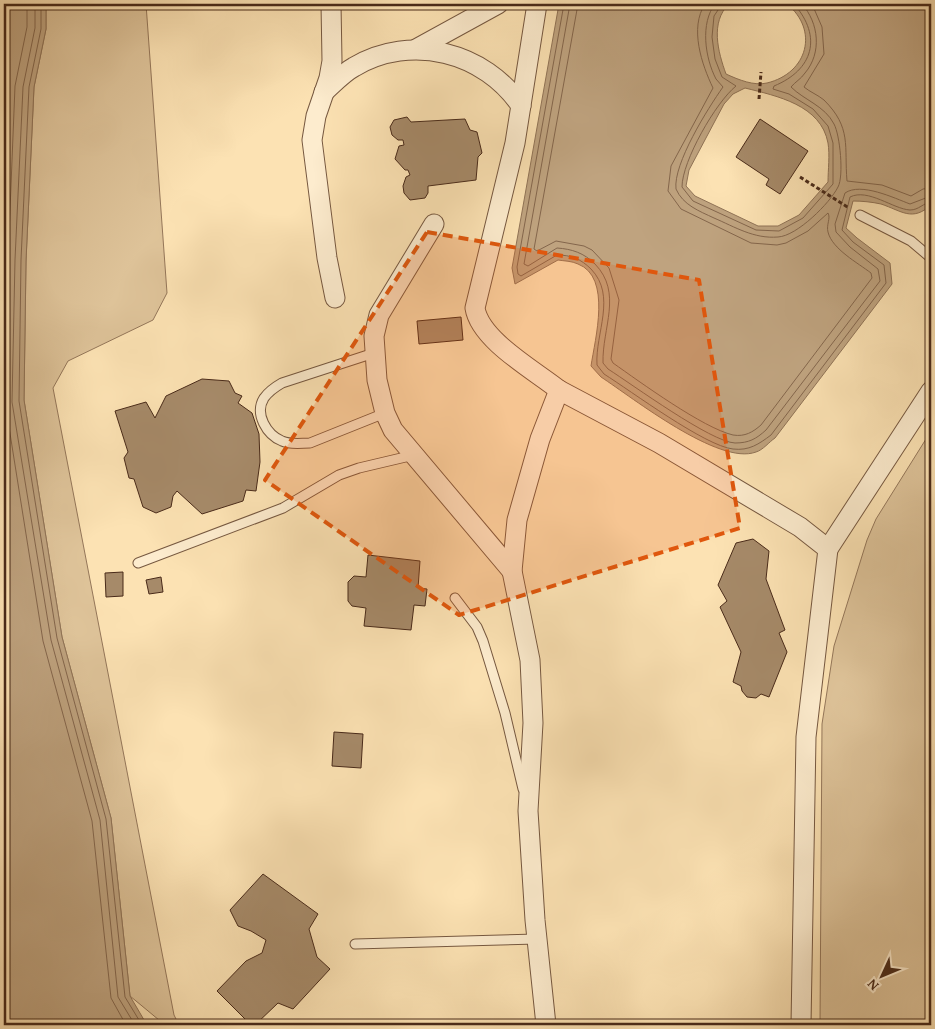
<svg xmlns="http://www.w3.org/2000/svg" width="935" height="1029" font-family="'Gentium Book Plus',serif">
<rect width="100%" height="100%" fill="#fce2b3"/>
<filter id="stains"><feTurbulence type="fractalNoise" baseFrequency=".004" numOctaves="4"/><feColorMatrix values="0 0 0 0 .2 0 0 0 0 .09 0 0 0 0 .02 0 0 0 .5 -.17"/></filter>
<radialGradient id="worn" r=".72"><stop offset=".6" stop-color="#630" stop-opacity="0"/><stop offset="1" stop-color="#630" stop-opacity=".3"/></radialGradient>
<g fill="#dec399" stroke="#947659">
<path d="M46 4H146L167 293 153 320 68 361 53 388 174 1015 179 1025H165L130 996 111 818 62 637 24 400 26 261 34 87 46 29Z"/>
<path d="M931 431V1025H820L822 724 834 646 867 540 876 519Z"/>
</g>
<g fill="#bfa37f" stroke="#907356" fill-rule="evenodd">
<path d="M4 4H46V29L34 87 26 261 24 400 62 637 111 818 130 996 147 1025H4Z"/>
<path d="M559 4H729C710 22 718 52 726 74 739 80 754 86 767 83 808 73 819 30 787 4H931V205C912 222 902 211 881 204 872 202 862 201 853 201L846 228 857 238 890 263 892 284 775 438C769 442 763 450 756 452 719 466 633 398 601 377L591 366C595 339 612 277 578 264 572 261 564 261 558 260L515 284 512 268ZM745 88C777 96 821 105 828 143 830 155 828 170 828 182L799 215 778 226H758L695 196 686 186 689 170 724 104 733 94Z"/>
</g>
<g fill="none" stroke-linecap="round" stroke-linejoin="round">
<g stroke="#84664c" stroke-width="1">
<path d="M27 4V27L15 86 8 260 5 402 43 641 92 821 111 998 126 1025"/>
<path d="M35 4V28L23 87 15 260 12 402 51 640 100 820 118 997 135 1025"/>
<path d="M41 4V29L29 87 21 260 19 401 57 638 106 819 125 997 142 1025"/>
<path d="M564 4 517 267 518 274 521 276 557 255C571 255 581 259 591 269 617 296 595 333 597 365L604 374C631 391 705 446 733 449 749 451 759 444 771 435L886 283 884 265 853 242 842 230 850 197C868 188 893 209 910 210 919 210 923 203 931 202"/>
<path d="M570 4 524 264 528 266 557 248C572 249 584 253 595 264 623 293 602 328 603 363L608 369C633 385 711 442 735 443 749 443 756 439 766 430L880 281 878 269 850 247 836 232 835 224 845 193C861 182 894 198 910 204L931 196"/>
<path d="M578 4 534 249 537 251 556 241 584 246 592 250 609 268 619 300 611 359 613 363C640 382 703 428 733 435 745 437 753 432 761 425L872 278 871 273C858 263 832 249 828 232 826 225 831 218 828 213L808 231 786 243 777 245 751 243 681 209 668 191 671 166 713 88C702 65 689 28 705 4"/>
<path d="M715 4C700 23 705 58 716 79 718 82 721 84 723 87 708 108 673 164 676 189 683 205 699 211 714 218 735 227 754 239 778 237 797 236 830 203 838 187 844 176 840 135 834 124 825 106 804 100 791 87 795 82 801 79 805 73 822 53 819 23 802 4"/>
<path d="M722 4 714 16 712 37 715 59 722 77 736 86C716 102 682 161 682 187L693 201 756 230 779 231 803 218 833 184V143L828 126 813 109 789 94 773 89 774 86C813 70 823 37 794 4"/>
<path d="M812 4 822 27 824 54 804 87C810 92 818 95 824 100 852 128 844 146 847 181L882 185 911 196 923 189 931 188"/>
</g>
</g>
<g fill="#a68a69" stroke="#492a19">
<path d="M407 117 411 122 465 119 470 130 477 132 482 153 478 157 476 180 428 186V193L425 198 410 200 404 193 403 186 406 177 410 175 408 170H405L395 159 399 146 404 145 403 140H398L392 135 390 127 394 120Z"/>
<path d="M760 119 808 151 780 194 766 185 769 179 736 157Z"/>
<path d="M461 317 463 340 419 344 417 321Z"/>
<path d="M202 379 229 381 235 393 242 396 238 403 252 413 259 434 260 462 256 491 246 490 243 501 202 514 177 491 173 496 171 507 156 513 143 507 134 479 129 478 124 458 128 452 115 411 146 402 155 418 166 396Z"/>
<path d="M753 539 769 551 766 579 785 630 779 633 787 652 769 697 761 694 756 698 747 697 742 691 741 686 733 682 741 652 720 607 727 601 718 585 736 543Z"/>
<path d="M368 555 420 561 418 588 427 589 425 606 414 605 411 630 364 626 366 608 352 606 348 601V582L354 576 366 577Z"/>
<path d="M123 572V596L106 597 105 573Z"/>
<path d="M161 577 163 592 149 594 146 580Z"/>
<path d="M334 732 363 734 361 768 332 766Z"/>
<path d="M263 874 318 914 309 929 317 957 330 969 293 1009 278 1003 255 1025H251L217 991 246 961 262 953 266 940 251 931 238 926 230 910Z"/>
</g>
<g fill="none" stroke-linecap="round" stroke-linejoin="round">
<g stroke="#765840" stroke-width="11">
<g id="lane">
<path d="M860 215 911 241 931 258"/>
<path d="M374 353 282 383C275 387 269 391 264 398 254 414 267 435 282 441 290 445 301 443 310 443L385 413"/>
<path d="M138 563 283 508 339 475 359 468 414 455"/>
<path d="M455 598 477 627 483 641 505 713 523 789"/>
<path d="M355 944 537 939"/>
</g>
</g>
<g stroke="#765840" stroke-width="21">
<g id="street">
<path d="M331 4 332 61 329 78 316 116 312 140 327 258 335 298"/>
<path d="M537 4 515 143 475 308C480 340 534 370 559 390"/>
<path d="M416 49 498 4"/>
<path d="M324 92C334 83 343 73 354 67 411 33 485 52 521 106"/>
<path d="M434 224 379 315 374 336 377 380 385 413 393 430 512 571"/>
<path d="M828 549 931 391"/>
<path d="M546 1025 535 920 528 811 533 723 530 660 512 571 517 520 540 439 559 390 659 443 800 527 828 549 806 737 801 1025"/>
</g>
</g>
<g stroke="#492a19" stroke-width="3" stroke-dasharray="4 2.5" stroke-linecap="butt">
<path d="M759 99 761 72"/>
<path d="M800 177 849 208"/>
</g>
<use href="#lane" stroke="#fdecce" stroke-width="9"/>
<use href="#street" stroke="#fdecce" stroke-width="19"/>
</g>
<path fill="#e0570d" fill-opacity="0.2" stroke="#e0570d" stroke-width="4" stroke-dasharray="10 6" stroke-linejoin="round" d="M427 232 699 280 740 528 459 615 265 480Z"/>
<rect width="935" height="1029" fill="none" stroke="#fce2b3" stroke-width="20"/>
<rect x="5" y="5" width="925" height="1019" fill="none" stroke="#492a19" stroke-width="2.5"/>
<rect x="10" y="10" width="915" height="1009" fill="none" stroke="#492a19"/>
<g transform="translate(882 976) rotate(226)" stroke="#fdecce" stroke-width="4" paint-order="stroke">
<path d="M0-4L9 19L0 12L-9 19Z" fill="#492a19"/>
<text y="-8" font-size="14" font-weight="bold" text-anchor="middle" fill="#492a19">N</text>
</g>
<rect width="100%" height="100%" filter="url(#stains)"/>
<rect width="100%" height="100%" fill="url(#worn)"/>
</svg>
